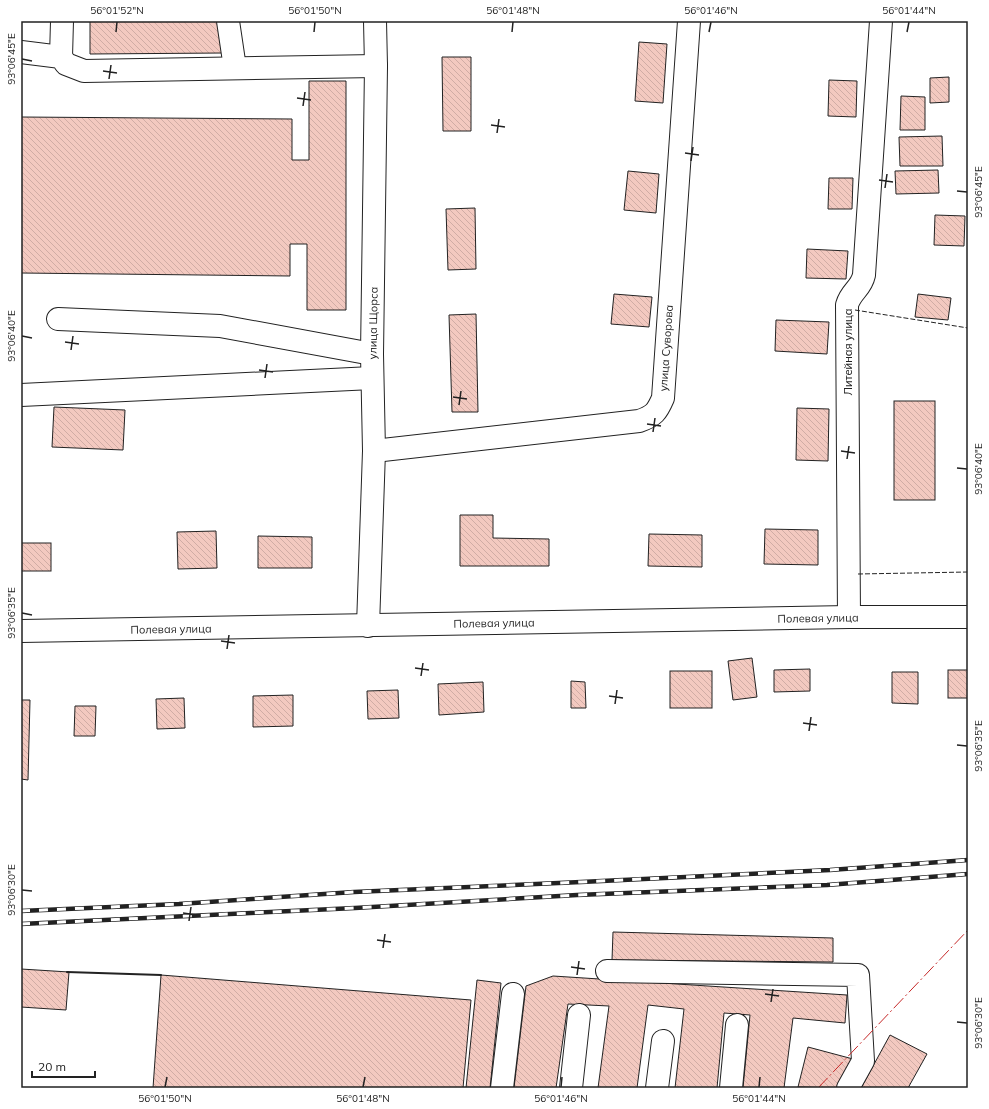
<svg xmlns="http://www.w3.org/2000/svg" width="989" height="1109" font-family="Mulish,sans-serif">
<defs>
<pattern id="building-back-hatch" width="6" height="6" patternUnits="userSpaceOnUse"><rect width="6" height="6" fill="#f3c9c0"/><path d="M-1 5l2 2M0 0l6 6M5-1l2 2" fill="none" stroke="#d0aca5"/></pattern>
</defs>
<rect width="100%" height="100%" fill="#fff"/>
<g fill="url(#building-back-hatch)" stroke="#222">
<path d="M90 21H222V53L90 54Z"/>
<path d="M639 42 667 44 663 103 635 101Z"/>
<path d="M442 57H471V131H443Z"/>
<path d="M949 77V102L930 103V78Z"/>
<path d="M829 80 857 81 856 117 828 116Z"/>
<path d="M309 81H346V310H307V244H290V276L21 273V117L292 119V160H309Z"/>
<path d="M901 96 925 97V130H900Z"/>
<path d="M942 136 943 166H900L899 137Z"/>
<path d="M938 170 939 193 896 194 895 171Z"/>
<path d="M628 171 659 174 656 213 624 210Z"/>
<path d="M829 178H853L852 209H828Z"/>
<path d="M475 208 476 269 448 270 446 209Z"/>
<path d="M935 215 965 216 964 246 934 245Z"/>
<path d="M807 249 848 251 846 279 806 278Z"/>
<path d="M614 294 652 297 649 327 611 324Z"/>
<path d="M918 294 951 298 948 320 915 317Z"/>
<path d="M476 314 478 412H452L449 315Z"/>
<path d="M776 320 829 322 827 354 775 351Z"/>
<rect x="894" y="401" width="41" height="99"/>
<path d="M54 407 125 410 123 450 52 447Z"/>
<path d="M797 408 829 409 828 461 796 460Z"/>
<path d="M460 515H493V538L549 539V566H460Z"/>
<path d="M765 529 818 530V565L764 564Z"/>
<path d="M216 531 217 568 178 569 177 532Z"/>
<path d="M649 534 702 535V567L648 566Z"/>
<path d="M258 536 312 537V568H258Z"/>
<rect x="21" y="543" width="30" height="28"/>
<path d="M752 658 757 697 733 700 728 661Z"/>
<path d="M810 669V691L774 692V670Z"/>
<rect x="948" y="670" width="20" height="28"/>
<rect x="670" y="671" width="42" height="37"/>
<path d="M892 672H918V704L892 703Z"/>
<path d="M571 681 585 682 586 708H571Z"/>
<path d="M483 682 484 712 439 715 438 684Z"/>
<path d="M398 690 399 718 368 719 367 691Z"/>
<path d="M293 695V726L253 727V696Z"/>
<path d="M184 698 185 728 157 729 156 699Z"/>
<path d="M21 700H30L28 780 21 779Z"/>
<path d="M75 706H96L95 736H74Z"/>
<path d="M613 932 833 938V962L612 960Z"/>
<path d="M21 969 69 972 66 1010 21 1007Z"/>
<path d="M161 975 471 1000 463 1088H153Z"/>
<path d="M553 976 847 995 845 1023 793 1018 784 1088H743L750 1015 724 1013 717 1088H675L684 1009 648 1005 637 1088H598L609 1006 568 1004 556 1088H514L526 986Z"/>
<path d="M477 980 501 983 490 1088H466Z"/>
<path d="M890 1035 927 1054 908 1088H861Z"/>
<path d="M808 1047 853 1059 840 1088 798 1087Z"/>
</g>
<g fill="none" stroke-linecap="round" stroke-linejoin="round">
<g stroke="#222" stroke-width="24">
<g id="minor">
<path d="M228 21 235 68"/>
<path d="M21 52 61 57 66 64 84 71 376 66"/>
<path d="M61 57 62 21"/>
<path d="M58 319 220 326 372 354"/>
<path d="M21 395 372 378"/>
<path d="M374 451 639 421C654 416 657 412 663 398L689 21"/>
<path d="M849 617 847 305C851 291 861 289 864 275L881 21"/>
<path d="M368 626 374 451 372 354 376 66 375 21"/>
<path d="M21 631 849 617H968"/>
<path d="M607 971 858 975 863 1061 848 1088"/>
<path d="M502 1088 513 994"/>
<path d="M571 1088 579 1015"/>
<path d="M657 1088 663 1041"/>
<path d="M731 1088 737 1025"/>
</g>
</g>
<use href="#minor" stroke="#fff" stroke-width="22"/>
<g stroke="#222" stroke-width="4.5">
<g id="rail">
<path d="M21 911 179 904 354 892 581 882 830 870 968 860"/>
<path d="M21 924 355 908 577 895 827 885 968 874"/>
</g>
</g>
<use href="#rail" stroke="#fff" stroke-width="3" stroke-dasharray="9" stroke-linecap="butt"/>
<g stroke="#222" stroke-width="1" stroke-dasharray="5 2" stroke-linecap="butt">
<path d="M855 310 968 328"/>
<path d="M858 574 968 572"/>
</g>
<path stroke="#222" stroke-width="2" d="M67 972 161 975"/>
<path stroke="#c62828" stroke-width="1" stroke-dasharray="14 3 2 3" stroke-linecap="butt" d="M818 1088 968 930"/>
</g>
<path fill="none" stroke="#222" stroke-width="1.5" d="M116 32 117 22M314 32 315 22M512 32 513 22M709 32 711 22M907 32 909 22M22 59 32 61M103 71 117 73M109 79 111 65M297 98 311 100M303 106 305 92M491 125 505 127M497 133 499 119M685 153 699 155M691 161 693 147M879 180 893 182M885 188 887 174M957 191 967 192M22 336 32 338M65 342 79 344M71 350 73 336M259 370 273 372M265 378 267 364M453 397 467 399M459 405 461 391M647 424 661 426M653 432 655 418M841 451 855 453M847 459 849 446M957 468 967 469M22 613 32 615M221 641 235 643M227 649 229 635M415 668 429 670M421 676 423 663M609 696 623 698M615 704 617 690M803 723 817 725M809 731 811 717M957 745 967 746M22 890 32 891M183 913 197 915M189 921 191 907M377 940 391 942M383 948 385 934M571 967 585 969M577 975 579 961M765 994 779 996M771 1002 773 989M957 1022 967 1023M165 1087 167 1077M363 1087 365 1077M561 1087 562 1077M759 1087 760 1077"/>
<g text-anchor="middle" dominant-baseline="central" stroke-width="3" stroke-linejoin="round" paint-order="stroke">
<g font-size="11" fill="#222" stroke="#fff">
<text transform="translate(373 323) rotate(-89)">улица Щорса</text>
<text transform="translate(666 348) rotate(-86)">улица Суворова</text>
<text transform="translate(848 352) rotate(-90)">Литейная улица</text>
<text transform="translate(818 618) rotate(-1)">Полевая улица</text>
<text transform="translate(494 623) rotate(-1)">Полевая улица</text>
<text transform="translate(171 629) rotate(-1)">Полевая улица</text>
</g>
</g>
<rect width="989" height="1109" fill="none" stroke="#ffffff" stroke-width="44"/>
<path d="M32 1071v6h63v-6" fill="none" stroke="#222222" stroke-width="2"/>
<text x="38" y="1071" font-size="12" fill="#222222" stroke="#ffffff" stroke-width="3" paint-order="stroke">20 m</text>
<rect x="22" y="22" width="945" height="1065" fill="none" stroke="#222" stroke-width="1.5"/>
<g font-size="10" text-anchor="middle" fill="#222">
<text x="117" y="14">56°01'52"N</text>
<text x="315" y="14">56°01'50"N</text>
<text x="513" y="14">56°01'48"N</text>
<text x="711" y="14">56°01'46"N</text>
<text x="909" y="14">56°01'44"N</text>
<text transform="translate(11 59) rotate(-90)" y="4">93°06'45"E</text>
<text transform="translate(978 192) rotate(-90)" y="4">93°06'45"E</text>
<text transform="translate(11 336) rotate(-90)" y="4">93°06'40"E</text>
<text transform="translate(978 469) rotate(-90)" y="4">93°06'40"E</text>
<text transform="translate(11 613) rotate(-90)" y="4">93°06'35"E</text>
<text transform="translate(978 746) rotate(-90)" y="4">93°06'35"E</text>
<text transform="translate(11 890) rotate(-90)" y="4">93°06'30"E</text>
<text transform="translate(978 1023) rotate(-90)" y="4">93°06'30"E</text>
<text x="165" y="1102">56°01'50"N</text>
<text x="363" y="1102">56°01'48"N</text>
<text x="561" y="1102">56°01'46"N</text>
<text x="759" y="1102">56°01'44"N</text>
</g>
</svg>
